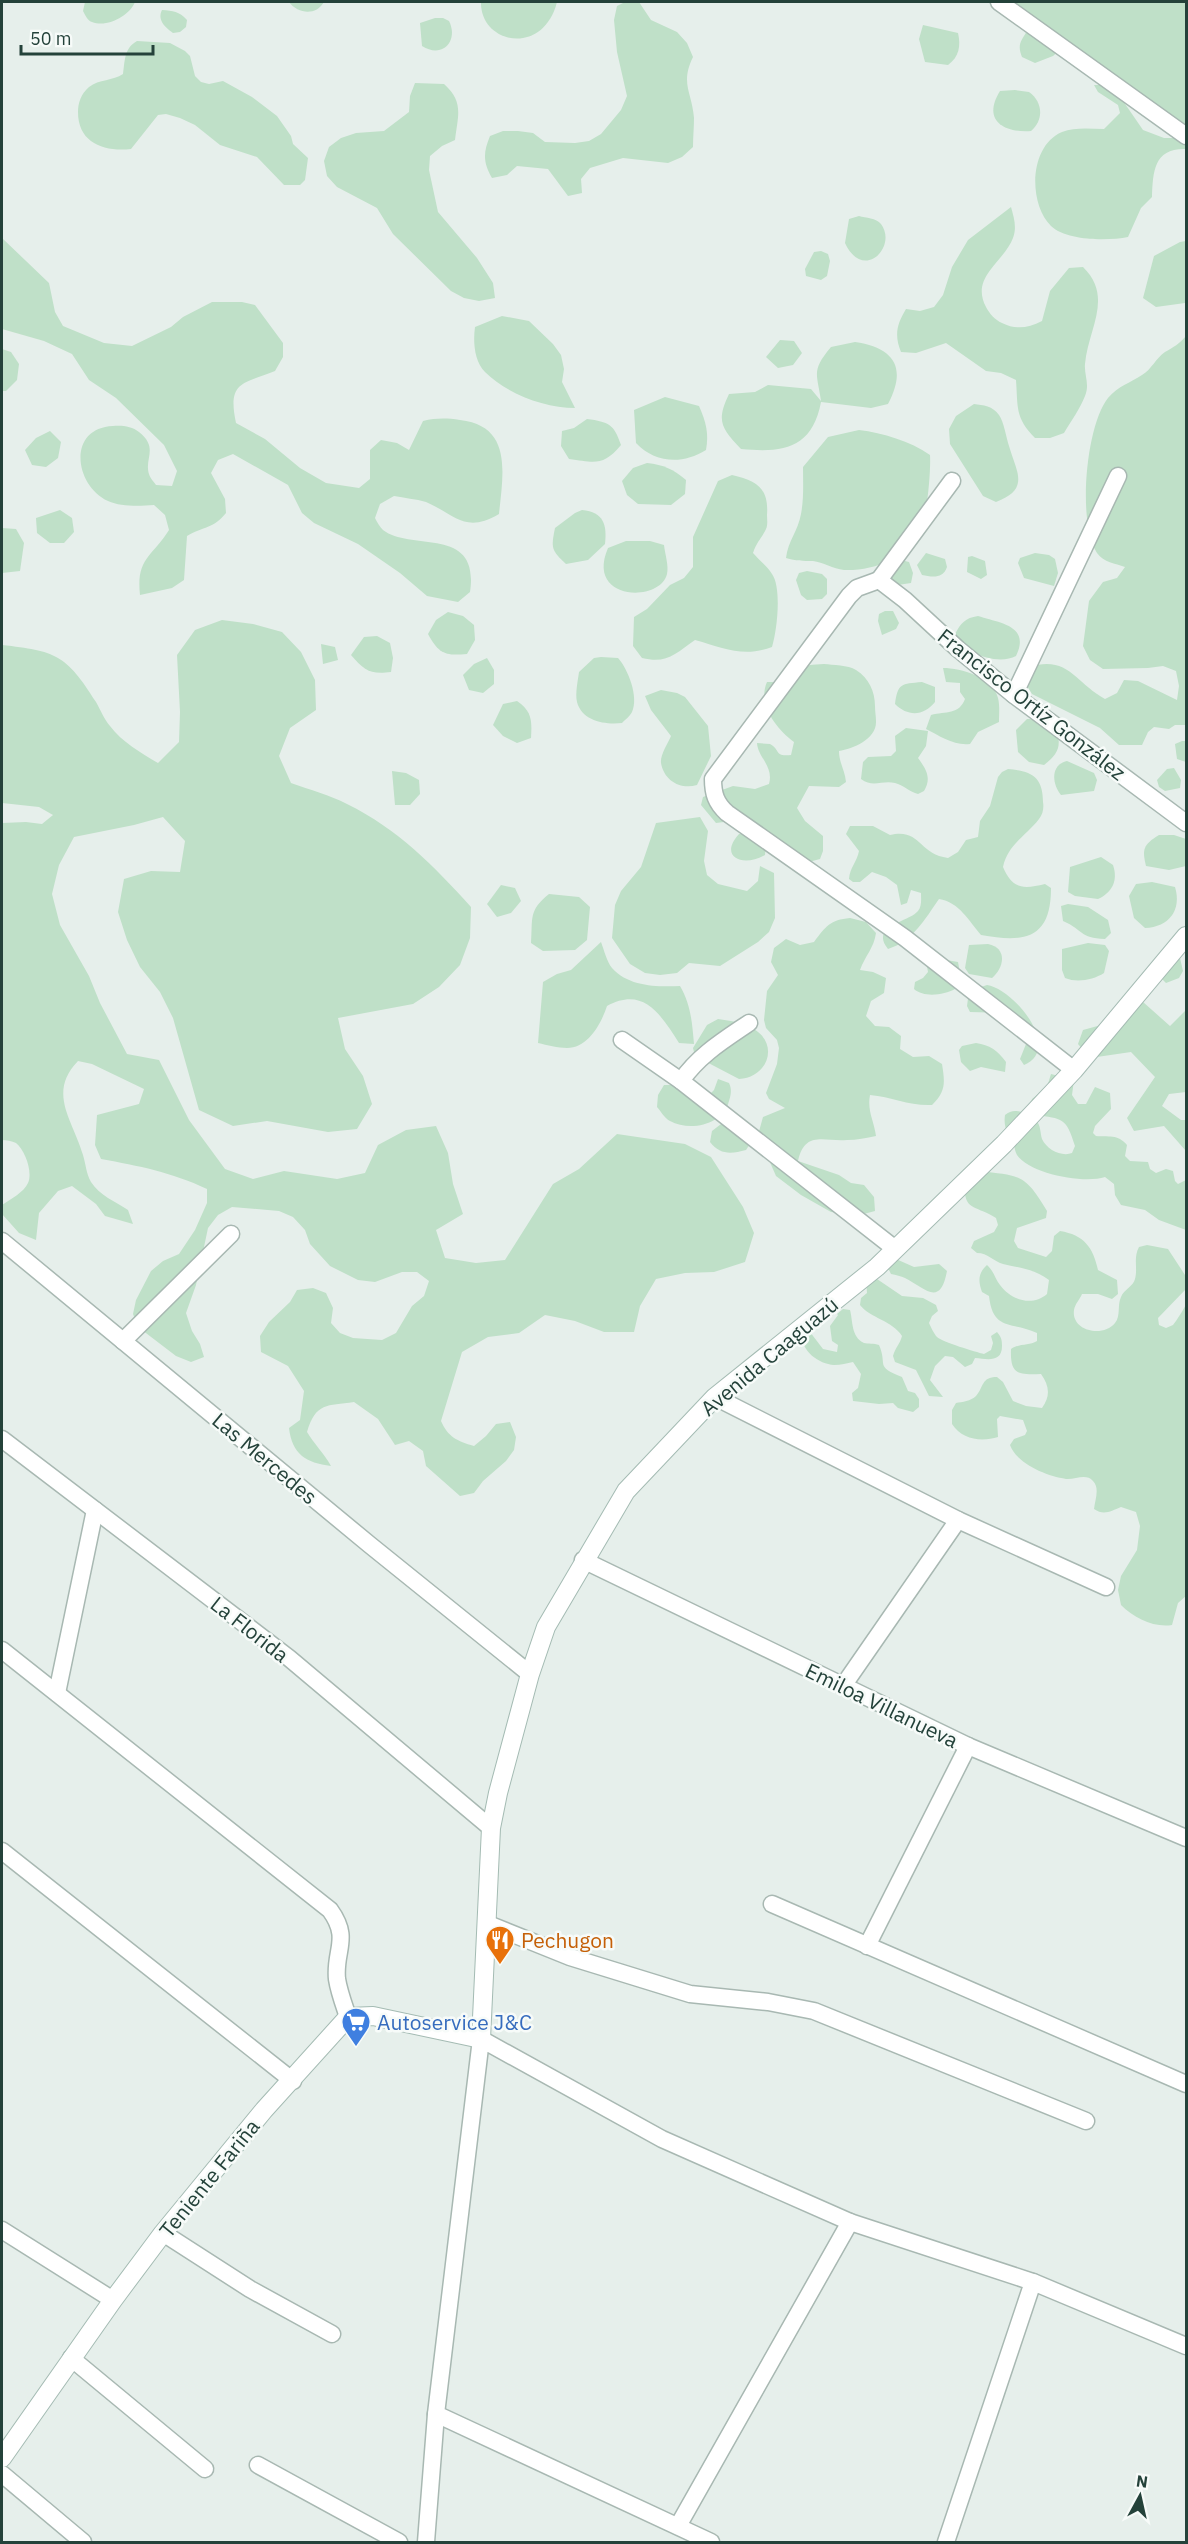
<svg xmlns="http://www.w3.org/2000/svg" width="1188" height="2544" font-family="'IBM Plex Sans',sans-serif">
<rect width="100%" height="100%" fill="#e6efeb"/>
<g fill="#bfe0c8">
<path d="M85 2H135C130 15 108 28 92 22 88 21 85 15 83 11Z"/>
<path d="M289 2H324C316 16 298 14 289 2Z"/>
<path d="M481 2H557C543 57 480 44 481 2Z"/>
<path d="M625 2H639L651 20 677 32 687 43 693 57C680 84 692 92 694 118 694 127 693 137 693 147L682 157 668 163 623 158 590 168 581 179 582 193 568 196 548 169 517 166 507 175 492 178C483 162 483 153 490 136L503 131H518L533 133 545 142 575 143 589 141 601 134 621 110 627 96 617 52 614 20 617 6Z"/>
<path d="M999 2H1186V149C1154 148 1153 171 1152 197L1141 208 1128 237C1108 241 1067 241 1051 226 1028 203 1029 146 1062 132 1075 127 1090 129 1104 129L1120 113 1118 105 1098 92 1094 85H1102L1121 98 1143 130 1164 138H1178L1060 50 1053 56 1035 63 1022 57C1017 45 1021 41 1027 31Z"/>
<path d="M162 10C173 11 179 11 187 20L186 27 180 32 173 33C165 27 157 20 162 10Z"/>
<path d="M435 18H443L449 21C459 41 442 59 422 46L420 23Z"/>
<path d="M923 25 958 33C961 46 959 57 948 65L925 62 919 39Z"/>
<path d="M137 41 170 43 185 51 190 56 195 76 201 82 209 84 223 81 252 97 277 116 291 136 293 144 308 158 305 180 300 185H284L257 157 220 145 195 125 180 118 166 114 158 115 131 149C104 152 78 143 78 112 78 103 81 94 89 87 99 79 113 81 123 74 125 61 124 48 137 41Z"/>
<path d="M415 83 444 84C464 102 458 115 455 140L442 146 430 156 429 170 438 212 477 258 493 283 495 298 479 301 464 298 451 291 393 234 377 208 337 187 327 176 324 161 329 147 341 138 356 133 384 131 409 112 410 96Z"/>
<path d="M1015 90 1029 92C1043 102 1044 120 1031 131 1003 133 982 120 1000 91Z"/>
<path d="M1011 207C1014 218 1017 227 1013 238 1004 262 970 277 986 307 989 313 995 320 1002 323 1016 330 1028 328 1042 321L1050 291 1069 268 1083 267C1114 297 1088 329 1085 364 1084 375 1090 384 1085 396 1080 409 1071 421 1064 433L1050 438H1035C1015 418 1018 407 1016 380L1001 373 986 371 946 343 916 353 901 352C894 335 897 324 906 309L920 311 934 307 943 295 952 267 968 240Z"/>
<path d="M859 216C866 218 876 218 881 224 898 247 863 282 845 243L849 219Z"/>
<path d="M2 238 49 283 55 312 63 326 104 343 132 346 171 327 183 317 212 302H242L255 305 283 343V357L275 371C243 384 227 381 236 423L265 439 300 468 326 483 359 488 370 479V450L381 440 397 443 409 450 423 421C436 418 446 418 460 420 513 426 503 474 499 514 465 534 456 515 426 502 416 499 404 498 394 496L380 504 375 518C377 522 380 527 383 530 412 552 480 525 470 592L458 602 427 596 400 573 358 544 314 523 302 513 288 485 233 454 218 460 211 473 225 499 226 513C213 529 204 526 187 536L184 580 172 588 140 595C136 558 152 557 169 530L165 515 154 505C140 506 121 507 108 501 74 485 67 428 113 426 121 425 132 426 139 432 159 448 144 458 149 474 150 478 154 482 156 485L172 486 177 471 164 445 116 398 89 380 72 354 44 341 2 329Z"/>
<path d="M1186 241V309L1185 303 1156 307 1143 298 1154 256 1180 242Z"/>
<path d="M821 251 828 254 830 261 827 276 821 280 806 276 805 269 814 252Z"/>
<path d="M502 316 529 321 553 344 561 355 564 369 562 382 575 408C545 408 507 394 485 372 474 361 473 341 475 327Z"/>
<path d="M1186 336V725H1175L1169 729 1154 727 1148 732 1142 745H1119L1100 728 1032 694 1024 681 1029 667C1069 655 1075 683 1105 699L1117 693 1124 680 1138 681 1177 700 1179 686 1176 671 1163 666 1148 668 1103 669 1090 660 1083 646 1089 601 1103 582 1117 578 1125 567C1115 563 1104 563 1097 553 1077 523 1086 425 1108 398 1118 386 1130 383 1142 375 1151 370 1156 358 1165 352 1174 347 1179 344 1186 336Z"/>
<path d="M780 340 794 341 802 353 793 365 778 368 766 357Z"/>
<path d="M855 342C895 348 907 368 888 404L871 408 821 402C812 449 783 453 741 449 721 428 716 421 729 394L755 392 768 385 811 389 821 401C817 373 811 371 831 347Z"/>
<path d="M2 349 11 352 19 364 17 380 6 391H2Z"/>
<path d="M665 397 699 406C706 422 709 433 706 450 682 465 655 463 636 443L634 410Z"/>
<path d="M974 404C983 405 993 406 999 415 1004 422 1006 437 1009 446 1017 473 1030 489 996 502L983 496 950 444 949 429 956 416Z"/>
<path d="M587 419C609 422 614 424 621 445 603 467 594 462 569 459L561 446 562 431 574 428Z"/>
<path d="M859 430C883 433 910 441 930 455 931 472 927 514 921 529 907 558 875 571 844 570 833 569 823 562 813 561 803 561 796 561 786 558 788 541 798 531 801 514 804 498 803 482 803 467L828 437Z"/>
<path d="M50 431 61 442 58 458 46 467 32 465 25 450 36 438Z"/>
<path d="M647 463C664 465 673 469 686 480L685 494 671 505 638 504 627 495 622 481 633 468Z"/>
<path d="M732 475C757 481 769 488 767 515 767 519 768 525 766 529 762 538 757 541 753 553 759 560 767 566 772 574 782 588 777 631 772 647 743 658 724 648 695 640 675 654 667 664 642 658L633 646 634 617 647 609 670 585 684 578 693 567V537L718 481Z"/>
<path d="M60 510 72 518 74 532 64 543H50L37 533 36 518Z"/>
<path d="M582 510C604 512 607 525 605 544L588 560 566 564C551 550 551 548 555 528L575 513Z"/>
<path d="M2 528 16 529 24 543 20 571 2 573Z"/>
<path d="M626 541H650L664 545C665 554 669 566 667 574 660 603 585 601 608 548Z"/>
<path d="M926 553 945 559 947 567C943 579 932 577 922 575L917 565Z"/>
<path d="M1035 553 1049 555 1055 559 1058 573 1054 586 1024 578 1018 563 1020 558Z"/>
<path d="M972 556 985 561 987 575 981 579 967 572 968 557Z"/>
<path d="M897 559 909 562 913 573 911 583 891 586 889 571Z"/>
<path d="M807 571 822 574 827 579V594L822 599 807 600 801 595 796 580 799 573Z"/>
<path d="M885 611H893L899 623 896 629 882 635 878 621 879 614Z"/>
<path d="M448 612 463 616 474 625 475 640 467 654C445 656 439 654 428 634L436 620Z"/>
<path d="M978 616C999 623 1031 625 1016 656 998 666 962 653 955 634 961 623 965 618 978 616Z"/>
<path d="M222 620 253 624 282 632 301 652 315 680 316 710 290 728 279 756 291 783C310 790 330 795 347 804 398 829 434 866 471 907L470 938 460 965 439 987 413 1004 338 1018 345 1049 363 1076 372 1104 357 1129 328 1132 267 1121 233 1126 199 1110 173 1018 160 992 140 967 127 940 118 912 124 879 151 871 180 872 185 841 163 817 134 825 74 837 59 865 52 894 60 925 89 976 100 1003 127 1054 159 1060 189 1120 225 1169 253 1179 284 1171 337 1179 365 1173 378 1145 406 1130 436 1126 448 1153 453 1184 463 1214 436 1230 445 1258 476 1263 505 1260 553 1184 579 1169 617 1134 685 1144 711 1157 743 1207 754 1233 745 1262 714 1272 685 1273 656 1279 640 1306 634 1332H604L575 1321 545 1315 519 1333 488 1337 462 1352 441 1421C448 1437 457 1441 474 1446L486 1436 496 1424 510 1422 516 1437 514 1450 506 1461 483 1481 474 1493 460 1496 426 1466 423 1451 409 1441 395 1445 378 1419 354 1402C327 1406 316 1402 307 1432 314 1444 324 1453 331 1466 306 1463 292 1454 289 1428L300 1420 304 1391 288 1366 261 1352 260 1336 269 1322 290 1302 297 1290 313 1288 326 1293 333 1308 331 1323 340 1333 353 1338 382 1340 396 1333 412 1306 424 1296 429 1281 417 1272H402L375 1282 358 1280 330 1266 310 1244 305 1230 293 1217 279 1211 232 1207 218 1215 208 1228 196 1285 186 1313 192 1331 200 1344 204 1357 191 1362 176 1356 138 1327 133 1314 136 1300 151 1271 163 1261 179 1254 195 1230 207 1203V1189C171 1172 139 1166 101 1159L95 1145 97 1115 139 1104 144 1089 92 1064 78 1061C47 1093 73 1120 83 1155 86 1165 86 1173 91 1182 99 1195 116 1202 128 1210L133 1224 105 1216 96 1204 72 1186 58 1191 39 1213 36 1240 19 1233 2 1214V1205C11 1199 24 1192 28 1183 33 1172 25 1150 16 1143 12 1141 6 1140 2 1140V823L26 822 42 824 53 815 39 807 2 803V645C55 651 66 654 96 702 100 709 104 719 110 726 122 742 141 753 158 763L179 742 180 712 177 655 195 630Z"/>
<path d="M377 636 390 643 393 658 391 672C370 675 364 670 351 655L364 637Z"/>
<path d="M321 644 335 647 338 660 323 664Z"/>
<path d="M601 657 618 658C628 669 639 697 632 712 630 716 625 720 622 723 605 725 582 721 577 702 575 693 578 680 579 672L594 658Z"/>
<path d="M487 658 494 670V684L483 693 469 690 463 675 474 664Z"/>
<path d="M824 664C833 665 848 665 856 670 869 678 875 692 875 706 875 712 876 716 876 721 877 739 853 749 839 751 839 763 845 770 846 782L839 787 809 786 797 808 805 821 823 836V851L820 859 805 863 766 844 765 855C743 868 718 857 739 834L757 835 732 821 716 823 701 805 703 797 733 786 755 789 769 784C774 766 758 758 757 743L770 744C781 750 774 757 791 755L794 742C777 730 757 704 767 682H775C789 664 802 666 824 664Z"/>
<path d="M943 668C961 668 993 677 998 698 1000 706 999 715 999 722L978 732 970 744C954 746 940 736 926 729L931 715C946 711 959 715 965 699L960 692V683L946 682Z"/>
<path d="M922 682 935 687V702C924 716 908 717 895 704 898 683 901 684 922 682Z"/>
<path d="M661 690 677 693 685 697 708 726 711 756 697 785C681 790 664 781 661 763 660 755 668 743 671 736L651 710 645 696Z"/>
<path d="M517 701C532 711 532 721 531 738L517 743 503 736 493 725 503 704Z"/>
<path d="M1027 719H1035L1058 735C1061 750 1055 756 1044 765L1029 762 1018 752 1016 730Z"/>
<path d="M906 728 928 731 926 746 918 758C926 769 932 778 924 791L918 794C910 792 903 785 895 783 882 780 873 788 861 779L863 762 868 757 891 756 896 751 895 736Z"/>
<path d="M1182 741H1186V762L1177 759 1175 744Z"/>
<path d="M1067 761 1094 773 1097 780 1094 791 1061 795C1052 784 1050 765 1067 761Z"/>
<path d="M1174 768 1181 780 1180 788 1165 791 1159 787 1157 780 1167 769Z"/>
<path d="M1008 769C1032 771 1043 777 1043 802 1044 808 1043 814 1039 819 1026 836 1008 844 1003 867 1013 890 1024 889 1045 884L1051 888C1051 939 1025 943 981 935 969 921 959 902 939 899 925 919 913 941 888 949 869 926 909 922 918 911 922 906 921 899 921 893L911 890 907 903 901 905 897 885 886 877 872 872 860 882H853L849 879C850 867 857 862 859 851L846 834 850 826H873L890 835C921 828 918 854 948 858L958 852 966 840 978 837 980 821 990 806 998 777 1002 772Z"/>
<path d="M392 771 406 773 419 780 420 794 410 805H395Z"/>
<path d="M700 817 708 831 704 861 707 875 718 884 747 891 758 881 760 866 774 873 775 918 769 932 758 942 720 966 689 963 677 973 660 975 645 973 630 964 612 938 615 905 621 891 641 867 656 823Z"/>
<path d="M1159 835H1174L1186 839V866L1169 870 1146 866C1142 849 1143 845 1159 835Z"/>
<path d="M1101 857 1113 865C1118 880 1113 892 1098 899L1075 896 1068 892 1070 867Z"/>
<path d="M1152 882 1175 887C1182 910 1169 927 1145 928L1134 918 1129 896 1136 884Z"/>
<path d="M501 885 515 888 521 901 511 913 497 917 487 904Z"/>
<path d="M549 894 579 897 590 907 587 940 575 950 543 951 531 943C533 918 528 911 549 894Z"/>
<path d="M1068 904 1088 907 1108 920 1111 933 1105 939C1079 938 1084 930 1063 921L1061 906Z"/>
<path d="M850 918 866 922 876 933C874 948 865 956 860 970L873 972 886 978 884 993 871 1001 866 1016 875 1026 889 1027 901 1036 900 1049 913 1057 929 1056 942 1064C945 1083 946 1091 932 1105 909 1106 892 1097 870 1095 867 1111 874 1121 876 1136 866 1138 857 1140 847 1140 824 1142 805 1130 798 1161L839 1175 851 1183 864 1185 874 1197 875 1211 860 1215 831 1212 801 1195 776 1176 758 1135 763 1117 785 1108 769 1099 766 1093 777 1064 779 1048 777 1040 766 1028 764 1020 767 991 778 975 771 962 774 948 786 939 800 945 814 942C826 926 830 920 850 918Z"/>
<path d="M601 942C604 950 607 962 612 968 629 987 658 987 680 986 691 1005 692 1022 694 1044L679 1043C661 1015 644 986 607 1006 601 1024 588 1048 567 1048 558 1048 547 1045 538 1043L543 982 557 974 571 970Z"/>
<path d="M1088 943 1105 945 1109 951 1104 973C1093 980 1077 983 1065 978L1062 970V949Z"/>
<path d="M988 944C1008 948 1004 968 992 978L969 974 965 968 969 945Z"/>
<path d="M1174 955 1180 958 1183 971 1179 978 1166 983 1160 977Z"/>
<path d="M929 957 958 962 960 973 955 989C944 995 924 998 914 989L915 982 923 978 928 972 926 961Z"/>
<path d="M987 985C1014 989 1063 1049 1024 1065L1020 1059 1028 1039 1006 1013 970 1012 967 1006 969 991Z"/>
<path d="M1134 994 1170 1026 1186 1010V1092L1169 1094 1162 1106 1181 1120H1186V1151L1164 1126 1134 1131 1127 1118 1155 1077 1131 1052 1090 1058 1078 1044 1083 1030 1112 1022Z"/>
<path d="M718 1019C731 1021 743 1022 754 1029 780 1045 767 1078 739 1079L695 1056 693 1048 707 1025Z"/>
<path d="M976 1043C990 1045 997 1050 1006 1062L1005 1072 981 1067 970 1071 961 1062 959 1050 962 1046Z"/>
<path d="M1051 1074 1074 1080 1072 1095 1078 1104H1086L1095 1087 1110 1093 1111 1109 1095 1126 1093 1133 1096 1136C1108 1137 1118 1134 1127 1145L1125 1156 1130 1161 1148 1162 1150 1169 1156 1173 1166 1169 1173 1171 1175 1181 1178 1184 1186 1180V1230L1159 1220 1145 1210 1121 1205 1115 1195 1114 1184 1105 1177C1084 1184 1030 1174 1017 1155 1015 1152 1015 1148 1014 1146 1009 1134 1003 1129 1005 1115 1015 1106 1027 1114 1036 1120 1041 1126 1040 1132 1042 1139 1047 1150 1062 1157 1072 1153L1075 1146C1066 1117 1063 1119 1035 1115L1030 1106 1032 1099 1047 1087Z"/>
<path d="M718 1079 729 1083C732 1089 731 1095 729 1101 723 1125 690 1132 670 1121 664 1118 661 1111 657 1107L658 1095 664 1085H672L685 1094 709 1095 714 1090Z"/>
<path d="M725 1121 750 1144 746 1150C731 1154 720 1155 710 1142L712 1131Z"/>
<path d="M979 1171C1021 1176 1025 1174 1047 1211L1046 1218 1017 1228 1014 1241 1018 1248 1046 1257 1052 1251 1054 1236 1060 1231C1084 1235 1093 1247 1098 1270L1117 1280 1118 1294 1112 1299 1098 1294H1082C1080 1299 1075 1304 1074 1310 1071 1331 1103 1338 1115 1323 1121 1316 1117 1305 1121 1297 1124 1289 1133 1287 1135 1279 1138 1268 1133 1258 1139 1247L1147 1245 1168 1249 1185 1275 1186 1289 1158 1318 1159 1325 1166 1328 1173 1325C1175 1323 1186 1306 1186 1304L1185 1344 1186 1348V1596L1178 1603 1172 1625C1154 1628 1134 1618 1121 1605L1118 1590 1121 1576 1137 1550 1140 1526 1136 1512 1121 1507C1111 1511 1104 1516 1094 1509 1095 1500 1100 1488 1093 1481 1086 1473 1075 1480 1066 1479 1046 1476 1017 1464 1010 1445L1014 1439 1025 1435 1027 1431 1023 1420 1000 1416 997 1419 998 1437C982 1442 962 1440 952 1424V1410L956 1403C962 1402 971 1401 976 1396 984 1387 981 1377 997 1377L1003 1382 1013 1401 1026 1406 1042 1408C1051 1396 1049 1385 1041 1374 1017 1375 1010 1374 1011 1349 1020 1343 1029 1346 1037 1341V1333C1012 1321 993 1332 989 1296L982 1292C978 1281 978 1273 987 1265 994 1271 995 1279 1000 1285 1011 1300 1032 1307 1047 1294L1049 1280C1035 1269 1019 1268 1003 1264 993 1261 988 1253 977 1253L971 1248 974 1241 994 1232 998 1225 996 1218C977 1205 963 1212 965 1184Z"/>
<path d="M896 1259 914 1267 939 1264 947 1271C940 1308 925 1288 905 1278 901 1276 896 1275 891 1274L889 1270 886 1269Z"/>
<path d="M866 1279H877L902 1296 923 1298 936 1305 938 1311 932 1316 929 1323C931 1327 934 1334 937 1337 942 1342 976 1352 984 1354L991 1350 993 1343 991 1336 997 1332C1001 1337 1002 1339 1002 1346 1002 1363 987 1359 975 1358L972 1364 965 1367 953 1357 945 1356 935 1366 930 1380 943 1397 929 1396 916 1370 895 1362 893 1356C895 1348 900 1344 902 1336 893 1321 870 1318 860 1305L861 1298 867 1293Z"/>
<path d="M843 1309 850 1310C853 1321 851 1337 864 1343 868 1344 874 1343 879 1345 888 1365 874 1366 902 1377L908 1391 915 1393 919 1399V1407L913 1412 898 1408 893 1403 879 1404 853 1401 852 1393 858 1388 861 1374 853 1362C847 1363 841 1365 834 1365 819 1364 801 1351 802 1335L810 1332 823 1349 837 1352 838 1345 832 1341 830 1326 838 1315 837 1314Z"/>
</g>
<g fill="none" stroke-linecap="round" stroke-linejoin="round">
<g stroke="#a8b8b2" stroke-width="19">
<g id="street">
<path d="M999 2 1186 136"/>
<path d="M879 580 952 481"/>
<path d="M1014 695 1118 476"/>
<path d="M622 1040 681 1081 894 1248"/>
<path d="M1074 1070 905 938 727 813C716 803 713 794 713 779L849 596 857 588 879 580 905 600 958 649 1014 695 1186 823"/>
<path d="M681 1081C699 1055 724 1040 749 1023"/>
<path d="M2 1241 370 1545 530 1674"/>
<path d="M123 1341 231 1234"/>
<path d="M715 1397 958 1520 1106 1587"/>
<path d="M2 1439 289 1658 491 1828"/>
<path d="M583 1560 968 1746 1186 1838"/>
<path d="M2 1650 330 1910C351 1939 334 1950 337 1979 339 1992 344 2005 348 2017"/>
<path d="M843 1686 958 1520"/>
<path d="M57 1693 95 1510"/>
<path d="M2 1851 293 2081"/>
<path d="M772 1904 1186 2084"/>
<path d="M488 1924 570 1957 690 1994 768 2002 814 2011 1086 2121"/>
<path d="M867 1946 968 1746"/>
<path d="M2 2230 113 2300"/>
<path d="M163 2233 250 2289 332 2334"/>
<path d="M71 2358 205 2469"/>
<path d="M258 2465 399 2542"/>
<path d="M2 2474 83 2542"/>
<path d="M678 2526 850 2222"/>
<path d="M426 2542 436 2414"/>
<path d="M711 2542 436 2414 481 2039 662 2139 850 2222 1033 2282 1186 2346"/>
<path d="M946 2542 1033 2282"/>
</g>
</g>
<g stroke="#a4bbb3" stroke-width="20">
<path id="secondary" d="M2 2458 113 2300 163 2233 264 2110 348 2017 373 2016 481 2039 491 1828 498 1793 530 1674 546 1627 626 1491 715 1397 877 1267 1004 1144 1074 1070 1186 936"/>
</g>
<use href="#street" stroke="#fff" stroke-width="16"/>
<use href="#secondary" stroke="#fff" stroke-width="18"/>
</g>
<defs>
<g id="restaurant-pin" transform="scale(1.5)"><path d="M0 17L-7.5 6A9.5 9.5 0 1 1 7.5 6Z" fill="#e8710a" stroke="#f7fbf9"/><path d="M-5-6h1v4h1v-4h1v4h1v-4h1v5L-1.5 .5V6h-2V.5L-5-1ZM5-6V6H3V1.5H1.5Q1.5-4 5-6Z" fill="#fff"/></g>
<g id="supermarket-pin" transform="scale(1.5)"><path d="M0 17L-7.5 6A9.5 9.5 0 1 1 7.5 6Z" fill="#3f7fe0" stroke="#f7fbf9"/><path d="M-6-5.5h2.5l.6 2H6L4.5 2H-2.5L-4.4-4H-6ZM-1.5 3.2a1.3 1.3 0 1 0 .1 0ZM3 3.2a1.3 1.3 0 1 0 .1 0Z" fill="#fff"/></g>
</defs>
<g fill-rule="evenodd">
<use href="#restaurant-pin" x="500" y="1940"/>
<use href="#supermarket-pin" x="356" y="2022"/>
</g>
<g text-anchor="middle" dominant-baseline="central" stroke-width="5" stroke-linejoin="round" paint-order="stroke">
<g font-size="21" fill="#24423a" stroke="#f7fbf9">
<text transform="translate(1032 704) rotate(38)">Francisco Ortíz González</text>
<text transform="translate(769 1356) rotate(-40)">Avenida Caaguazú</text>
<text transform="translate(265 1458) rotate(40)">Las Mercedes</text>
<text transform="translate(250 1629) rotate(38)">La Florida</text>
<text transform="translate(882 1705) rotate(26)">Emiloa Villanueva</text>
<text transform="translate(209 2178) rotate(-51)">Teniente Fariña</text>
</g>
<g font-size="21" fill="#c56008" stroke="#f7fbf9" text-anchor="start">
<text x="521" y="1940">Pechugon</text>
</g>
<g font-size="21" fill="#366cbe" stroke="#f7fbf9" text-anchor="start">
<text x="377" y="2022">Autoservice J&amp;C</text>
</g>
</g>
<rect width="1188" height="2544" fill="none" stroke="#24423a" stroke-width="6"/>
<g transform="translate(1140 2496) rotate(8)" stroke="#f7fbf9" stroke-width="4.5" paint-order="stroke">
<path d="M0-4.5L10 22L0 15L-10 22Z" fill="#24423a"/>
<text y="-9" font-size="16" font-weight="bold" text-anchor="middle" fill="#24423a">N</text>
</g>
<path d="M21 45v9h132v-9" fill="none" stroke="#24423a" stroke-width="3"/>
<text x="30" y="45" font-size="18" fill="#24423a" stroke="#f7fbf9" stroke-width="4.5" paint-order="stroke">50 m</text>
</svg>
